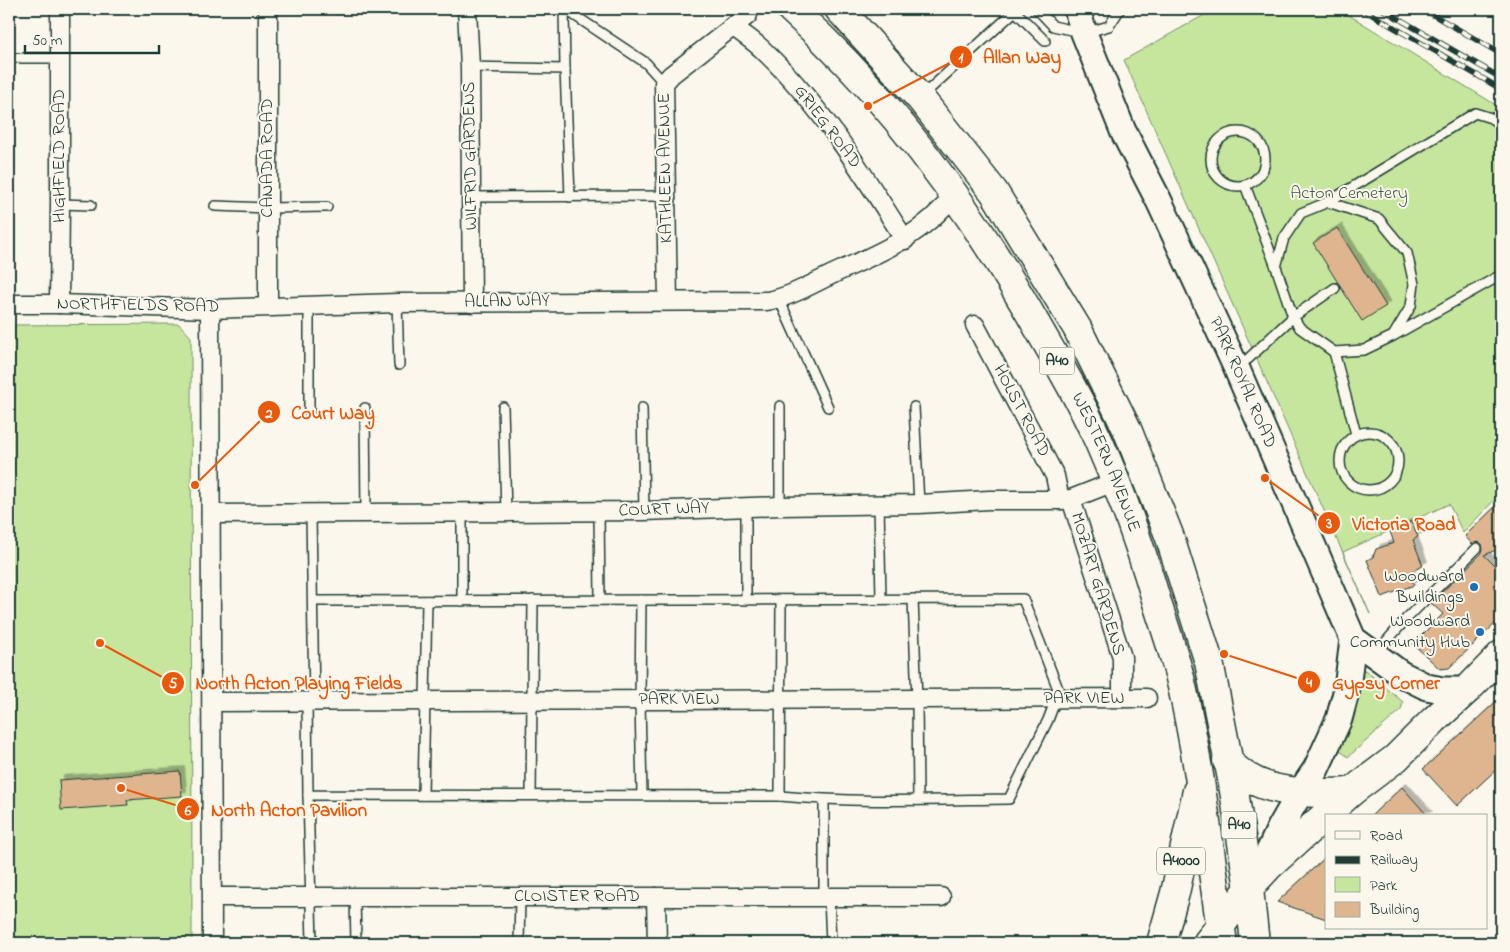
<svg xmlns="http://www.w3.org/2000/svg" width="1510" height="952" font-family="'Indie Flower',sans-serif">
<defs>
<filter id="shadow"><feDropShadow dx="4.5" dy="-4.5" stdDeviation="0" flood-color="#0004"/></filter>
</defs>
<rect width="100%" height="100%" fill="#fbf7ec"/>
<filter id="ink" filterUnits="userSpaceOnUse"><feTurbulence type="fractalNoise" baseFrequency=".02" numOctaves="2"/><feDisplacementMap in="SourceGraphic" scale="10" xChannelSelector="R" yChannelSelector="G"/><feConvolveMatrix kernelMatrix="1 2 1 2 8 2 1 2 1" color-interpolation-filters="sRGB"/></filter>
<g filter="url(#ink)">
<g fill="#c6e69e" stroke="#729269">
<path d="M1215 9H1339L1501 108V493L1463 533 1449 504 1343 552 1370 614 1124 60Z"/>
<path d="M179 324 191 337 192 943H9V325Z"/>
<path d="M1365 670 1403 702 1401 710 1348 757 1336 747 1357 673Z"/>
</g>
<g fill="#dfb590" stroke="#1f3d34" filter="url(#shadow)">
<path d="M1337 228 1386 306 1362 321 1313 243Z"/>
<path d="M1501 501V548L1484 555 1501 572V618L1449 668 1440 669 1413 644 1443 614 1431 603 1482 553 1483 549 1482 544 1478 542 1472 544 1465 536Z"/>
<path d="M1411 522 1418 537 1413 540 1423 566 1409 572 1414 585 1382 597 1367 560 1373 557 1376 549 1394 543 1390 531Z"/>
<path d="M1501 697V765L1457 806 1423 769Z"/>
<path d="M180 771 182 796 127 800 128 805 61 810 59 780Z"/>
<path d="M1402 787 1428 816H1371Z"/>
<path d="M1326 857V919L1277 902Z"/>
</g>
<g fill="none" stroke-linecap="round" stroke-linejoin="round">
<g stroke="#1f3d34" stroke-width="12">
<g id="service">
<path d="M564 9 565 69 570 197"/>
<path d="M565 9 646 63 664 83"/>
<path d="M1013 9 1045 41"/>
<path d="M1037 9 1053 26 1084 33 1109 26 1120 9"/>
<path d="M9 58H60"/>
<path d="M470 67 565 69"/>
<path d="M922 96 1015 11"/>
<circle cx="1238" cy="159" r="27"/>
<path d="M1245 185 1276 267"/>
<path d="M472 197 667 196"/>
<path d="M1328 202 1475 113 1491 118 1501 125"/>
<path d="M60 204 91 205"/>
<path d="M215 206 267 208 327 207"/>
<path d="M779 299 828 407"/>
<path d="M397 303 399 365"/>
<path d="M1393 336 1411 306 1414 284 1407 253 1379 219 1328 202 1301 213 1284 238 1276 267 1293 317 1300 328 1334 352 1364 350 1393 336 1501 275"/>
<path d="M1334 352 1356 434"/>
<path d="M1238 365 1248 359 1293 317 1335 288"/>
<path d="M780 406V506"/>
<path d="M503 407 506 512"/>
<path d="M914 407 919 504"/>
<path d="M365 408 366 513"/>
<path d="M642 408 644 511"/>
<path d="M309 411V305"/>
<circle cx="1369" cy="461" r="29"/>
<path d="M879 504 881 599"/>
<path d="M746 507V600"/>
<path d="M599 511 600 600"/>
<path d="M462 512V601"/>
<path d="M311 514 314 702"/>
<path d="M913 599 917 699 918 800"/>
<path d="M641 600 640 701 642 795"/>
<path d="M314 601 1023 599 1062 699"/>
<path d="M1376 653 1407 618 1477 548"/>
<path d="M307 701 308 795 780 796C856 803 932 800 1009 799L1048 720 1056 699"/>
<path d="M308 795 312 943"/>
<path d="M423 795 427 601"/>
<path d="M531 795 533 600"/>
<path d="M780 796 781 600"/>
<path d="M355 897 356 943"/>
<path d="M824 897V800"/>
<path d="M829 897 831 943"/>
<path d="M519 943 520 897"/>
</g>
</g>
<g stroke="#1f3d34" stroke-width="21">
<g id="minor">
<path d="M467 9 470 67 472 303"/>
<path d="M734 27C744 35 757 43 766 53 822 107 864 175 905 240"/>
<path d="M668 301 664 83 671 75 748 15"/>
<path d="M9 304H59L210 309 397 303 767 301C790 297 810 285 831 275 880 252 920 238 955 194"/>
<path d="M59 304 60 204V9"/>
<path d="M268 306V9"/>
<path d="M210 309 212 943"/>
<path d="M975 325 1055 476 1060 500"/>
<path d="M1071 499 1122 657V698"/>
<path d="M211 514 644 511 780 506 919 504 989 500H1060L1071 499 1114 482"/>
<path d="M212 702 1147 698"/>
<path d="M213 897H941"/>
<path d="M656 897 657 943"/>
</g>
</g>
<g stroke="#1f3d34" stroke-width="29">
<g id="secondary">
<path id="s1" d="M1077 9 1084 33 1123 131 1159 201 1236 367 1353 639 1401 674 1427 687 1442 690H1467"/>
<path d="M1257 877 1280 828 1301 791 1316 769 1339 719 1347 689 1353 639"/>
</g>
</g>
<g stroke="#1f3d34" stroke-width="31">
<g id="primary">
<path d="M1227 761C1234 767 1241 774 1249 778 1275 794 1321 794 1351 792"/>
<path d="M1207 943 1256 880 1270 865 1351 792 1396 758 1434 720 1467 690 1501 655"/>
</g>
</g>
<g stroke="#1f3d34" stroke-width="31">
<g id="trunk">
<path id="s2" d="M791 9C887 95 965 201 1029 312 1053 354 1079 397 1099 442 1122 494 1142 551 1158 606 1166 631 1175 656 1181 682 1201 768 1210 856 1223 943"/>
<path d="M839 9 920 98 994 192 1077 328 1127 429 1169 535 1209 662 1233 784 1249 889 1255 943"/>
<path d="M1161 943 1175 893 1197 791"/>
</g>
</g>
<use href="#service" stroke="#fbf7ec" stroke-width="9"/>
<use href="#minor" stroke="#fbf7ec" stroke-width="18"/>
<use href="#secondary" stroke="#fbf7ec" stroke-width="25"/>
<use href="#primary" stroke="#fbf7ec" stroke-width="28"/>
<use href="#trunk" stroke="#fbf7ec" stroke-width="28"/>
<g stroke="#1f3d34" stroke-width="5.5">
<g id="rail">
<path d="M1362 9 1501 89"/>
<path d="M1382 9 1501 78"/>
<path d="M1423 9 1501 54"/>
</g>
</g>
<use href="#rail" stroke="#fbf7ec" stroke-width="4" stroke-dasharray="11" stroke-linecap="butt"/>
</g>
</g>
<g fill="#1f6fb2" stroke="#fbf7ec" stroke-width="2">
<circle cx="1474" cy="587" r="5"/>
<circle cx="1480" cy="632" r="5"/>
</g>
<g text-anchor="middle" dominant-baseline="central" stroke-width="4" stroke-linejoin="round" paint-order="stroke">
<g fill="#fbf7ec" stroke="#61756b" stroke-width="1">
<rect x="1039.5" y="347.5" width="35" height="27" rx="4"/>
<rect x="1221.5" y="811.5" width="35" height="27" rx="4"/>
<rect x="1157" y="847.5" width="48" height="27" rx="4"/>
</g>
<g font-size="16" font-weight="bold" fill="#1f3d34">
<text x="1057" y="361">A40</text>
<text x="1239" y="825">A40</text>
<text x="1181" y="861">A4000</text>
</g>
<g font-size="18" fill="#1f3d34" stroke="#fbf7ec">
<text transform="translate(827 127) rotate(53)">GRIEG ROAD</text>
<text transform="translate(60 156) rotate(-90)">HIGHFIELD ROAD</text>
<text transform="translate(471 156) rotate(-91)">WILFRID GARDENS</text>
<text transform="translate(268 158) rotate(-90)">CANADA ROAD</text>
<text transform="translate(666 168) rotate(-91)">KATHLEEN AVENUE</text>
<text transform="translate(507 302) rotate(-1)">ALLAN WAY</text>
<text transform="translate(138 306) rotate(1)">NORTHFIELDS ROAD</text>
<text stroke="none"><textPath href="#s1" startOffset="409">PARK ROYAL ROAD</textPath></text>
<text transform="translate(1021 411) rotate(62)">HOLST ROAD</text>
<text stroke="none"><textPath href="#s2" startOffset="556">WESTERN AVENUE</textPath></text>
<text transform="translate(664 510) rotate(-2)">COURT WAY</text>
<text transform="translate(1097 584) rotate(73)">MOZART GARDENS</text>
<text x="1084" y="699">PARK VIEW</text>
<text x="679" y="700">PARK VIEW</text>
<text x="577" y="897">CLOISTER ROAD</text>
</g>
<g font-size="18" fill="#405f49" stroke="#fbf7ec">
<text x="1349" y="194">Acton Cemetery</text>
</g>
<g font-size="18" fill="#1f3d34" stroke="#fbf7ec" text-anchor="end">
<text x="1464" y="577">Woodward<tspan x="1464" dy="21">Buildings</tspan></text>
<text x="1470" y="622">Woodward<tspan x="1470" dy="21">Community Hub</tspan></text>
</g>
</g>
<path fill="none" stroke="#e8590c" stroke-width="2" d="M868 106L961 57M195 485L269 412M1265 478L1329 523M1224 654L1309 682M100 643L173 683M121 788L188 809"/>
<g fill="#e8590c" stroke="#fbf7ec" stroke-width="2">
<circle cx="868" cy="106" r="5"/>
<circle cx="195" cy="485" r="5"/>
<circle cx="1265" cy="478" r="5"/>
<circle cx="1224" cy="654" r="5"/>
<circle cx="100" cy="643" r="5"/>
<circle cx="121" cy="788" r="5"/>
<circle cx="961" cy="57" r="12"/>
<circle cx="269" cy="412" r="12"/>
<circle cx="1329" cy="523" r="12"/>
<circle cx="1309" cy="682" r="12"/>
<circle cx="173" cy="683" r="12"/>
<circle cx="188" cy="809" r="12"/>
</g>
<g font-size="15" text-anchor="middle" font-weight="bold" fill="#fff">
<text x="961" y="62">1</text>
<text x="269" y="418">2</text>
<text x="1329" y="528">3</text>
<text x="1309" y="687">4</text>
<text x="173" y="688">5</text>
<text x="188" y="815">6</text>
</g>
<g font-size="19" text-anchor="middle" font-weight="bold" fill="#e8590c" stroke="#fbf7ec" stroke-width="4" stroke-linejoin="round" paint-order="stroke">
<text x="1022" y="63">Allan Way</text>
<text x="333" y="419">Court Way</text>
<text x="1404" y="530">Victoria Road</text>
<text x="1386" y="689">Gypsy Corner</text>
<text x="299" y="689">North Acton Playing Fields</text>
<text x="289" y="816">North Acton Pavilion</text>
</g>
<rect width="1510" height="952" fill="none" stroke="#fbf7ec" stroke-width="30"/>
<rect x="15" y="15" width="1480" height="922" fill="none" stroke="#1f3d34" stroke-width="2" filter="url(#ink)"/>
<rect x="1325" y="814" width="162" height="115" fill="#fbf7ec" stroke="#a3ada2"/>
<rect x="1335" y="831" width="25" height="8" fill="#fbf7ec" stroke="#a3ada2"/>
<text x="1370" y="840" font-size="15" fill="#1f3d34">Road</text>
<rect x="1335" y="856" width="25" height="8" fill="#1f3d34" stroke="#a3ada2"/>
<text x="1370" y="864" font-size="15" fill="#1f3d34">Railway</text>
<rect x="1335" y="877" width="25" height="15" fill="#c6e69e" stroke="#a3ada2"/>
<text x="1370" y="890" font-size="15" fill="#1f3d34">Park</text>
<rect x="1335" y="902" width="25" height="15" fill="#dfb590" stroke="#a3ada2"/>
<text x="1370" y="914" font-size="15" fill="#1f3d34">Building</text>
<path d="M25 45v8h134v-8" fill="none" stroke="#1f3d34" stroke-width="2.5"/>
<text x="32" y="45" font-size="15" fill="#1f3d34" stroke="#fbf7ec" stroke-width="4" paint-order="stroke">50 m</text>
</svg>
